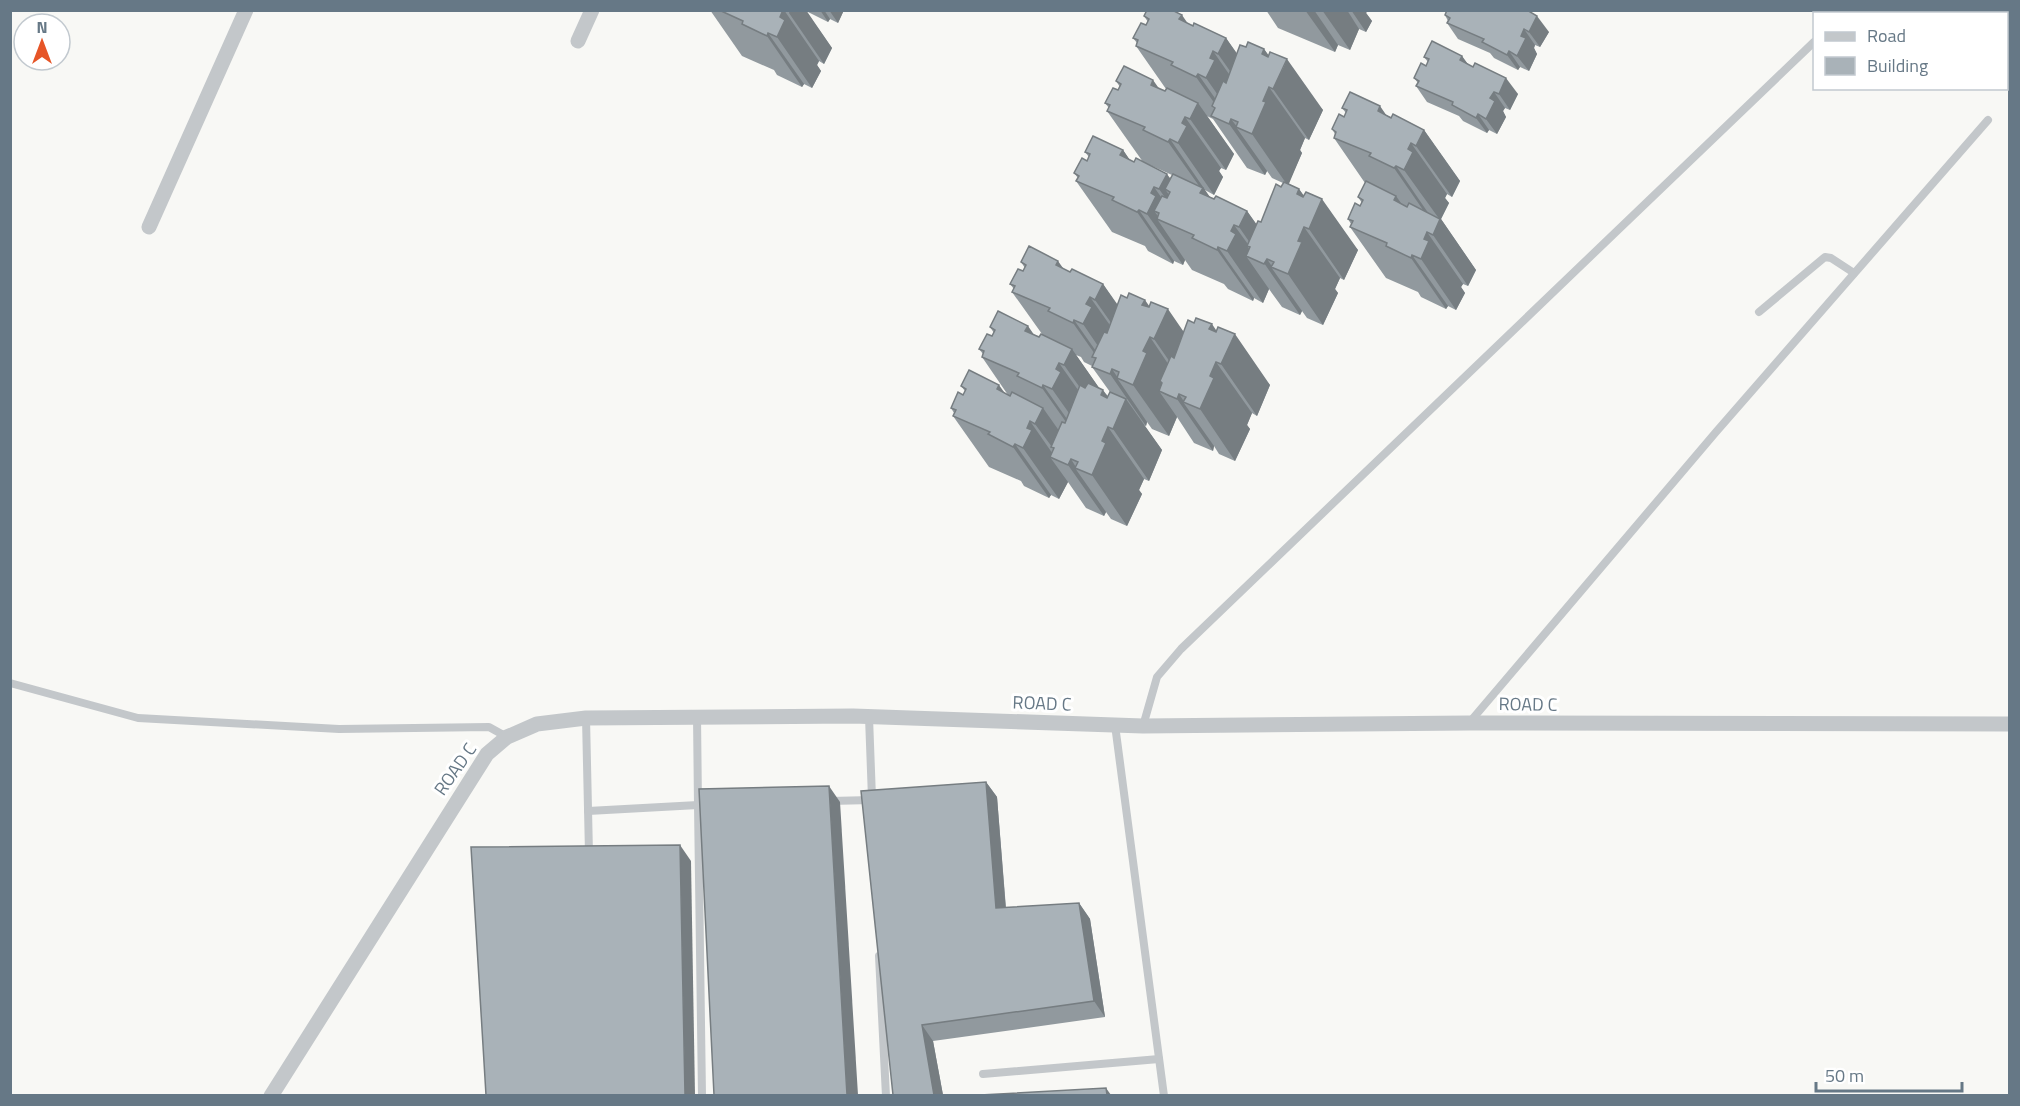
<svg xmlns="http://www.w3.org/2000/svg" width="2020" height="1106" font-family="'Titillium Web',sans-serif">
<rect width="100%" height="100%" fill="#f8f8f5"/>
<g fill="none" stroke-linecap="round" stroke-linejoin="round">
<g stroke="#c3c7ca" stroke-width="8">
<path d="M1844 14 1847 10"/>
<path d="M1759 312 1825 257 1831 258 1854 273"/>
<path d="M10 683 138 718 339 729 489 727 507 737"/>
<path d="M697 716 698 805 710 804"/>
<path d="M869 717 872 798"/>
<path d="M586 718 589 854"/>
<path d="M1469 723 1716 432 1988 120"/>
<path d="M1115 725 1164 1096"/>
<path d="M1143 726 1157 677 1181 649 1814 42"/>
<path d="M830 801 872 800"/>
<path d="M588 811 698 805 702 1096"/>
<path d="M879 956 886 1096"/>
<path d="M983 1074 1159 1059"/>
</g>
<g stroke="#c3c7ca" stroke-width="15">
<path d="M578 41 592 10"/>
<path d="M149 227 246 10"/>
<path d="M271 1096 487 754 507 737 537 724 586 718 853 716 1143 726 1469 723 2010 724"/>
</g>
</g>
<g fill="#91999e" fill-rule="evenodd">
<path d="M710 10H844L838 23 830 19 828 22 806 11 832 48 824 64 819 61 817 65 821 71 812 88 804 84 802 87 777 75 774 70 742 56Z"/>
<path d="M1266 10H1368L1366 13 1372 21 1366 32 1359 29 1350 50 1338 45 1335 52 1278 28Z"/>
<path d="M1445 15 1549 32 1540 47 1535 45 1534 48 1537 54 1529 71 1520 67 1518 70 1494 58 1490 53 1458 39 1447 23 1448 21Z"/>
<path d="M1144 16 1187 23 1226 38 1237 54 1246 47 1264 49 1269 56 1323 110 1309 140 1305 138 1300 150 1302 153 1288 184 1299 189 1304 196 1358 250 1344 280 1340 278 1335 289 1338 293 1323 325 1307 318 1302 311 1300 315 1282 307 1269 289 1263 303 1254 298 1253 301 1228 289 1224 284 1192 270 1185 260 1183 265 1174 261 1173 264 1148 251 1145 246 1112 232 1076 181 1078 178 1074 173 1087 161 1089 157 1085 152 1123 150 1129 159 1134 162H1143L1107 111 1109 108 1105 103 1118 90 1120 87 1116 81 1159 89 1165 91 1166 89 1136 46 1137 43 1133 38 1146 25 1148 22ZM1207 116 1213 119 1247 168 1265 175 1267 171 1272 178 1283 183 1261 222 1257 225 1247 211 1214 199 1209 197 1205 191V190L1214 195 1223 177 1219 171 1221 168 1226 170 1234 154ZM1150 165 1172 175 1170 178Z"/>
<path d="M1462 56 1467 64 1518 94 1510 110 1505 108 1503 111 1506 117 1497 134 1489 130 1487 133 1463 121 1459 116 1427 102 1416 86 1418 83 1414 78 1426 66 1428 62 1424 57Z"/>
<path d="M1342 108 1386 115 1424 130 1460 181 1452 197 1447 194 1445 198 1449 203 1441 219 1476 270 1468 286 1463 284 1461 287 1465 293 1456 310 1448 306 1446 309 1421 297 1418 292 1386 278 1350 227 1351 224 1348 219 1360 206 1362 203 1358 197 1365 183 1334 138 1335 134 1332 129 1344 117 1346 113Z"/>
<path d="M1021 262 1064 270 1103 284 1117 305 1149 306 1184 332 1216 331 1270 385 1257 416 1252 413 1247 425 1250 429 1235 461 1219 454 1214 446 1213 451 1194 443 1177 417 1169 436 1152 429 1147 422 1146 426 1144 425 1162 450 1149 481 1144 479 1139 490 1142 494 1127 526 1111 519 1106 512 1104 516 1086 508 1068 482 1059 499 1051 495 1049 498 1024 486 1021 481 989 467 953 416 954 413 951 408 963 395 965 391 961 386 1005 393 1008 395 982 357 983 354 979 349 992 336 994 333 990 327 1033 335 1039 337 1042 334 1012 292 1014 289 1010 284 1023 271 1025 268ZM1076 355 1081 357 1084 362 1092 366V367L1110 392 1108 396 1099 388Z"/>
<path d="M986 782 997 797 1006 908 1079 903 1090 919 1105 1017 933 1041 943 1095H893Z"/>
</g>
<g fill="#767d81">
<path d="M772 10H784L819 61 817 65 821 71 812 88 777 37Z"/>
<path d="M790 10H806L832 48 824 64 789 13Z"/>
<path d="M820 10H824L830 19 828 22Z"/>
<path d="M829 10H844L838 23Z"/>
<path d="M1305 10H1314L1338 45 1335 52Z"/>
<path d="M1322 10H1347L1359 29 1350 50Z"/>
<path d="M1351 10H1368L1366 13 1372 21 1366 32Z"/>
<path d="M1959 10H1985L1982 14H1956Z"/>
<path d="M1182 15 1210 56 1213 51 1249 103 1238 122 1236 121 1206 78 1179 19Z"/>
<path d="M1537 16 1549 32 1540 47 1529 32Z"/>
<path d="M1524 29 1535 45 1534 48 1537 54 1529 71 1517 56 1521 36Z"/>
<path d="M768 33 804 84 802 87 767 36Z"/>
<path d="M1226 38 1262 89 1254 105 1218 54Z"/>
<path d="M1264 49 1281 73 1287 59 1323 110 1309 140 1273 89 1262 54Z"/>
<path d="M1509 51 1520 67 1518 70 1507 55Z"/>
<path d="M1462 56 1473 71 1460 60Z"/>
<path d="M1198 74 1231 121V119L1238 128 1236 127 1267 171 1265 175 1196 77Z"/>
<path d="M1506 78 1518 94 1510 110 1499 94Z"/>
<path d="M1153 80 1182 121 1185 117 1221 168 1219 171 1223 177 1214 195 1178 143 1151 85Z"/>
<path d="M1269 87 1305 138 1300 150 1302 153 1288 186 1252 134 1263 101Z"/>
<path d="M1494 92 1505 108 1503 111 1506 117 1497 134 1486 119 1490 98Z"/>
<path d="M1198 103 1234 154 1226 170 1190 119Z"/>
<path d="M1380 106 1409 148 1411 143 1447 194 1445 198 1449 203 1441 219 1476 270 1468 286 1433 235 1440 220 1404 170 1378 111Z"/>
<path d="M1478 114 1489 130 1487 133 1476 118Z"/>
<path d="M1424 130 1460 181 1452 197 1416 146Z"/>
<path d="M1170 139 1232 229 1234 225 1250 247 1247 246 1258 261 1246 256 1269 289 1263 303 1227 251 1200 193 1202 190 1168 142Z"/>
<path d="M1123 150 1152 192 1154 187 1185 231 1154 211 1162 221 1157 219 1185 260 1183 265 1147 214 1120 155Z"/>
<path d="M1396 166 1431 217 1430 220 1394 168Z"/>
<path d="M1167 174 1203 225 1170 192 1165 189 1197 236 1190 233 1159 189Z"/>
<path d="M1299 189 1316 213 1322 199 1358 250 1344 280 1309 229 1297 194Z"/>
<path d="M1396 196 1425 237 1427 232 1463 284 1461 287 1465 293 1456 310 1421 259 1394 200Z"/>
<path d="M1139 210 1174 261 1173 264 1137 212Z"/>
<path d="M1247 211 1283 262H1274L1267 259 1273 268 1271 267 1302 311 1300 315 1239 227Z"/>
<path d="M1304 227 1340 278 1335 289 1338 293 1323 325 1288 274 1298 241Z"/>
<path d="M1218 247 1254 298 1253 301 1217 250Z"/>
<path d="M1412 255 1448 306 1446 309 1411 258Z"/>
<path d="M1058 261 1087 302 1090 297 1126 348 1119 372 1115 371 1083 324 1056 265Z"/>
<path d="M1103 284 1139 335 1131 351 1095 300Z"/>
<path d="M1145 300 1161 323 1168 309 1203 360 1190 391 1154 339 1142 305Z"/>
<path d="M1074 320 1110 371 1109 374 1073 323Z"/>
<path d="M1212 324 1228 348 1235 334 1270 385 1257 416 1221 364 1209 329Z"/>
<path d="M1028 326 1057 368 1059 363 1095 414 1088 440 1052 389 1025 331Z"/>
<path d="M1150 337 1185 389 1179 394 1185 403 1183 402 1214 446 1213 451 1177 399 1162 383 1160 381 1170 397 1159 391 1177 417 1169 436 1133 385 1143 351Z"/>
<path d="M1072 349 1102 392 1103 390 1120 413 1126 399 1162 450 1149 481 1113 429 1100 416 1064 365Z"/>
<path d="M1216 362 1252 413 1247 425 1250 429 1235 461 1200 409 1210 376Z"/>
<path d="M1112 369 1118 378H1117L1147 422 1146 426 1110 374Z"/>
<path d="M999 385 1028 426 1030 421 1057 460 1050 457 1068 482 1059 499 1023 448 997 389Z"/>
<path d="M1043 385 1079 436 1078 439 1042 388Z"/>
<path d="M1043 408 1079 459H1071L1077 469 1075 468 1106 512 1104 516 1068 465 1054 448 1052 447 1035 424Z"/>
<path d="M1108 427 1144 479 1139 490 1142 494 1127 526 1092 475 1102 441Z"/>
<path d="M1015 444 1051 495 1049 498 1013 447Z"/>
<path d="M986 782 997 797 1007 924 996 908Z"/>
<path d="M829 786 840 802 858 1095H847Z"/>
<path d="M680 845 691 861 695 1095H685Z"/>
<path d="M1079 903 1090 919 1105 1017 1094 1001Z"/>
<path d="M922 1025 933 1041 943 1095H934Z"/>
<path d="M1106 1088 1111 1095H1107Z"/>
</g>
<g fill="#a9b2b8" stroke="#767d81" stroke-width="1.5">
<path d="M719 10H783L780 17 785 20 777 37 768 33 767 36 742 24 743 21Z"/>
<path d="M1147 10H1172L1182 15 1179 19 1193 26 1194 23 1226 38 1218 54 1213 51 1210 58 1215 60 1206 78 1198 74 1196 77 1171 65 1173 62 1136 46 1138 40 1133 38 1141 23 1146 25 1149 19 1144 16Z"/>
<path d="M1447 10H1527L1537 16 1529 32 1524 29 1521 36 1526 38 1517 56 1509 51 1507 55 1482 42 1484 39 1447 23 1450 18 1445 15Z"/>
<path d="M1951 10H1959L1956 14H1954Z"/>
<path d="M1432 41 1462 56 1460 60 1473 67 1475 63 1506 78 1499 94 1494 92 1490 98 1495 101 1486 119 1478 114 1476 118 1452 105 1453 102 1416 86 1419 81 1414 78 1421 63 1426 66 1429 59 1424 57Z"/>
<path d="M1248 42 1264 49 1262 54 1268 57 1270 52 1287 59 1273 89 1269 87 1263 101 1266 102 1252 134 1236 127 1238 122 1231 119 1229 124 1211 116 1215 108 1212 106 1223 81 1226 83 1240 45 1246 47Z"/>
<path d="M1124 66 1153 80 1151 85 1165 91 1167 88 1198 103 1190 119 1185 117 1182 123 1187 126 1178 143 1170 139 1168 142 1143 130 1145 127 1107 111 1110 105 1105 103 1113 88 1118 90 1121 84 1116 81Z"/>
<path d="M1350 92 1380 106 1378 111 1391 118 1393 114 1424 130 1416 146 1411 143 1408 149 1413 152 1404 170 1396 166 1394 168 1369 156 1371 153 1334 138 1336 132 1332 129 1339 114 1344 117 1347 110 1342 108Z"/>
<path d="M1093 136 1123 150 1120 155 1134 162 1136 158 1167 174 1159 189 1154 187 1151 193 1156 196 1147 214 1139 210 1137 212 1112 200 1114 197 1076 181 1079 176 1074 173 1082 158 1087 161 1090 154 1085 152Z"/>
<path d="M1173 174 1203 188 1200 193 1214 199 1216 196 1247 211 1239 227 1234 225 1231 231 1236 234 1227 251 1218 247 1217 250 1192 238 1194 235 1157 219 1159 213 1154 211 1162 196 1167 198 1170 192 1165 189Z"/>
<path d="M1366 181 1396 196 1394 200 1407 207 1409 203 1440 219 1433 235 1427 232 1424 239 1429 241 1421 259 1412 255 1411 258 1386 246 1387 243 1350 227 1353 221 1348 219 1355 203 1360 206 1363 200 1358 197Z"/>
<path d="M1284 182 1299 189 1297 194 1303 197 1306 192 1322 199 1309 229 1304 227 1298 241 1302 242 1288 274 1271 267 1274 262 1267 259 1264 264 1246 256 1250 247 1247 246 1258 221 1261 222 1276 184 1281 187Z"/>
<path d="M1029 246 1058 261 1056 265 1070 272 1072 269 1103 284 1095 300 1090 297 1086 304 1092 307 1083 324 1074 320 1073 323 1048 311 1050 308 1012 292 1015 286 1010 284 1018 269 1023 271 1026 265 1021 262Z"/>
<path d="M1129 293 1145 300 1142 305 1149 307 1151 302 1168 309 1154 339 1150 337 1143 351 1147 353 1133 385 1117 378 1119 372 1112 369 1110 374 1092 367 1096 358 1092 357 1104 332 1107 333 1121 295 1127 298Z"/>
<path d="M998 311 1028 326 1025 331 1039 337 1041 334 1072 349 1064 365 1059 363 1056 369 1061 372 1052 389 1043 385 1042 388 1017 376 1019 373 982 357 984 351 979 349 987 334 992 336 995 330 990 327Z"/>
<path d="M1196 318 1212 324 1209 329 1216 332 1218 327 1235 334 1221 364 1216 362 1210 376 1214 378 1200 409 1183 402 1186 397 1179 394 1177 399 1159 391 1162 383 1160 381 1171 356 1174 358 1188 320 1194 323Z"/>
<path d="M969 370 999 385 997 389 1010 396 1012 392 1043 408 1035 424 1030 421 1027 428 1032 430 1023 448 1015 444 1013 447 988 434 990 432 953 416 956 410 951 408 958 392 963 395 966 389 961 386Z"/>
<path d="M1088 383 1103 390 1101 395 1107 398 1110 392 1126 399 1113 429 1108 427 1102 441 1106 443 1092 475 1075 468 1078 462 1071 459 1068 465 1050 457 1054 448 1051 447 1062 422 1065 423 1080 385 1085 388Z"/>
<path d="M986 782 996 908 1079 903 1094 1001 922 1025 934 1095H893L861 791Z"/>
<path d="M829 786 847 1095H714L699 789Z"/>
<path d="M680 845 685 1095H486L471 847Z"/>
<path d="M1106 1088 1107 1095H980Z"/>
</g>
<g text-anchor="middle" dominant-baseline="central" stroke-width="6" stroke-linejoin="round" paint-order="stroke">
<g font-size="18" fill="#667886" stroke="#fff">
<text transform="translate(1042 703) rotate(2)">ROAD C</text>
<text transform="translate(1528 704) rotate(1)">ROAD C</text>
<text transform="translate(455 769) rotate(-55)">ROAD C</text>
</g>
</g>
<rect width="2020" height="1106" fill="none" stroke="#667886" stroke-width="24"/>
<rect x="1813" y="12" width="195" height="78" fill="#ffffff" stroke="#c2c9cf" stroke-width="1.5"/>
<rect x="1825" y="32" width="30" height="9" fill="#c3c7ca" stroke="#c2c9cf" stroke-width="1.5"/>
<text x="1867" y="42" font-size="18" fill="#667886">Road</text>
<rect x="1825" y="57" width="30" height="18" fill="#a9b2b8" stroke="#c2c9cf" stroke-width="1.5"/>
<text x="1867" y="72" font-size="18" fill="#667886">Building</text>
<g transform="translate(42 42)"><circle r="28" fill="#ffffff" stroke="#c2c9cf" stroke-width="1.5"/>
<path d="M0-4.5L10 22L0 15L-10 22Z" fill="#e65527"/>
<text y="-9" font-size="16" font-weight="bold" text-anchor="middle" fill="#667886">N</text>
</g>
<path d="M1816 1082v9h146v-9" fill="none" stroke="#667886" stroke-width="3"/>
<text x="1825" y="1082" font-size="18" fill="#667886" stroke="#ffffff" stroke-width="4.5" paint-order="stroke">50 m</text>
</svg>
